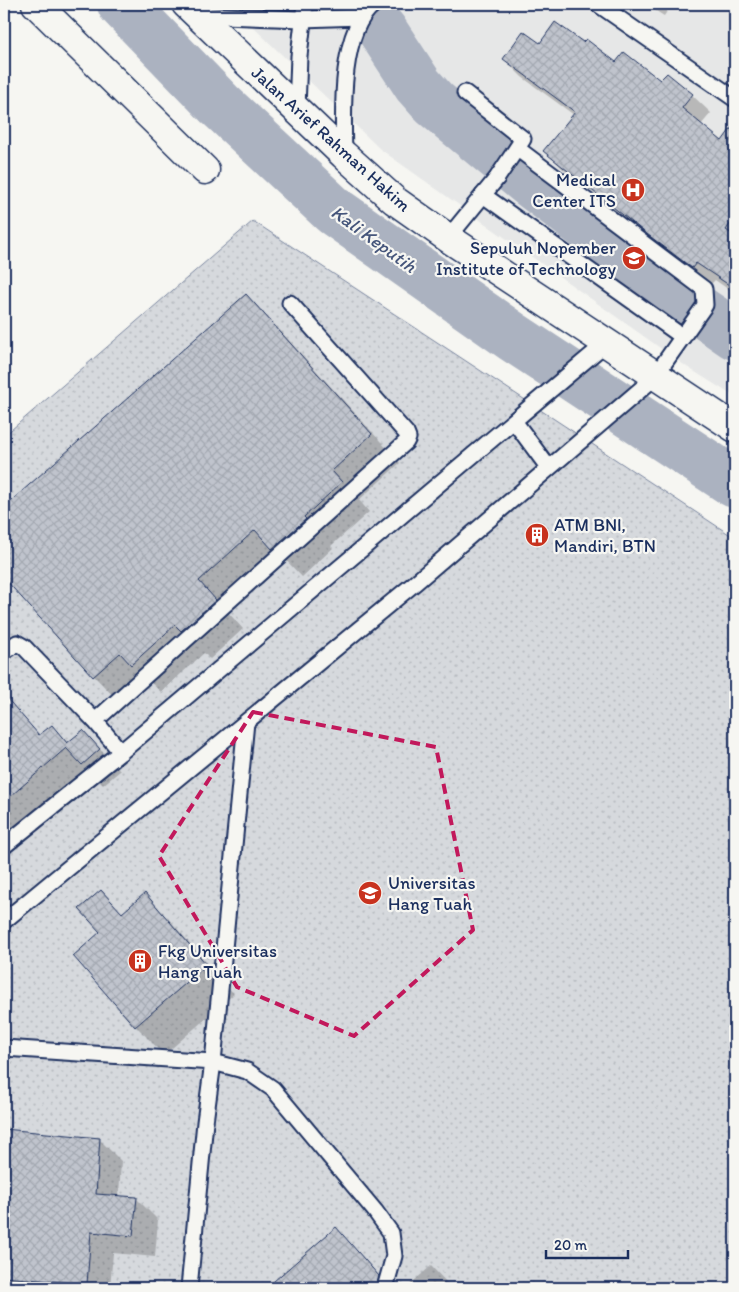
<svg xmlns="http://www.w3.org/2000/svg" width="739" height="1292" font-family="Itim,sans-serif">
<defs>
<pattern id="grass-dots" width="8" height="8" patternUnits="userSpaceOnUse" patternTransform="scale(1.25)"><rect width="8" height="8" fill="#d6d9dd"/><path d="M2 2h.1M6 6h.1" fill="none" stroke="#b7bbc0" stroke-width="1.8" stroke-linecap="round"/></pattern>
<pattern id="building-cross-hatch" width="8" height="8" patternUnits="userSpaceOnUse" patternTransform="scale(1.25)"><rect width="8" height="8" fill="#c0c4cd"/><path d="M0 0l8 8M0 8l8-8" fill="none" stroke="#a4a9b2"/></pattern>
</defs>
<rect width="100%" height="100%" fill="#f6f6f2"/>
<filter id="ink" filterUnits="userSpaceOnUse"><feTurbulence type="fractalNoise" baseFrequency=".02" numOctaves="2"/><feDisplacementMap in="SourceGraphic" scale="10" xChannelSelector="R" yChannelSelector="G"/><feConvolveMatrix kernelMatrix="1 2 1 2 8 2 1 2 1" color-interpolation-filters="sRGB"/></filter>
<g filter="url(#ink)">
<path fill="#e6e7e7" d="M229 4H735V397L687 367 380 149Z"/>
<path fill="url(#grass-dots)" stroke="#78849e" d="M253 221 735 538V1288H4V436Z"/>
<g fill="#0003">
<path d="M645 4H672L664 16Z"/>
<path d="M540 44H584L616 64 661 82 667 74 692 95 711 113 701 125 722 142 735 125V294L715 280 710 285 563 169 545 151 574 115 522 77 504 59Z"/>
<path d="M246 296 274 324 400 463 359 500 369 512 331 546 333 548 302 577 284 558 226 610 243 629 210 659 204 653 161 692 149 681 122 705 94 676 4 576V510Z"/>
<path d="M8 702 40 736 52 726 69 744 83 731 120 771 103 785 86 768 4 840V705Z"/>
<path d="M145 895 173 924 234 994 164 1055 136 1026 123 914Z"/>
<path d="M4 1130 99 1139 121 1161 119 1197 136 1198 158 1220 155 1257 113 1253 110 1288H4Z"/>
<path d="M335 1229 357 1251 390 1288H268Z"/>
<path d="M431 1266 452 1288H406Z"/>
<path d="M645 1282 650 1288H638Z"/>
</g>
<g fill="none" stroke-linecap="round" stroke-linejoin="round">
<g stroke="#abb2c0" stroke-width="50">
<path d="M122 4 219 104 334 211 513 337 735 483"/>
<path d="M382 30 418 85 434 103 528 181 687 302 735 335"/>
</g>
</g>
<g fill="url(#building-cross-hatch)" stroke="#1b2f5e">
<path d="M555 22 583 42 586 39 616 62 624 52 660 80 667 73 693 94 682 108 722 141 735 123V217L726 230 735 236V289L696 263 692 268 643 231 543 151 575 112 503 59 523 31 540 43Z"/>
<path d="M246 294 372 434 332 471 342 482 304 517 306 519 272 549 255 530 199 581 216 600 181 631 175 625 131 665 120 653 93 677 4 578V507Z"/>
<path d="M4 695 39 735 52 725 67 743 83 730 100 749 82 765 66 748 4 802Z"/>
<path d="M101 890 122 913 145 893 207 965 135 1027 73 956 100 932 79 909Z"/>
<path d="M4 1129 100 1138 96 1194 137 1197 133 1236 91 1232 87 1284 4 1277Z"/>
<path d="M336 1227 379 1276 376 1288H266Z"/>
</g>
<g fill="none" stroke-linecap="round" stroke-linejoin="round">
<g stroke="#1b2f5e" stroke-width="19">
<g id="service">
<path d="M598 4 735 99"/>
<path d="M198 15 302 19 361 17"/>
<path d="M297 109 299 56 305 4"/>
<path d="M344 155C343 114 339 31 374 4"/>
<path d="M483 195 683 337"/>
<path d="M448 238 497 178 523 139 465 93"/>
<path d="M514 421 548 467"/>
<path d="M4 652 17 643 24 647 95 721 121 752"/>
<path d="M95 721 406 442 408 438 406 433 290 303"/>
<path d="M4 846 121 752 606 343"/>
<path d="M4 921 415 583 647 384 655 376 705 305 704 289 518 149"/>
<path d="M4 1048 213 1062 247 1071 273 1089 375 1211 391 1233 394 1256 385 1288"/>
<path d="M189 1288 205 1122 213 1062 246 722"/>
</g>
</g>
<g stroke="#1b2f5e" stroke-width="31">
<path id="minor" d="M36 4 205 170"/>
</g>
<g stroke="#1b2f5e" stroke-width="31">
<path id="secondary" d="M186 4 344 155 394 200 448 238 735 428"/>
</g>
<use href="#service" stroke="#f6f6f2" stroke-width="15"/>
<use href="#minor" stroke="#f6f6f2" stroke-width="28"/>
<use href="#secondary" stroke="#f6f6f2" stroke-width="28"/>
</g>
</g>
<path fill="none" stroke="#c2185b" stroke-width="4" stroke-dasharray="10 6" stroke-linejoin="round" d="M253 712 436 747 473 930 354 1036 237 987 159 856Z"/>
<defs>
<g id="hospital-disc" transform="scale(1.25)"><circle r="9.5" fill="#c8321e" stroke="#f6f6f2"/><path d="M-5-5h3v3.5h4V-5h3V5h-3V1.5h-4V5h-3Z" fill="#fff"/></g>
<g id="university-disc" transform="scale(1.25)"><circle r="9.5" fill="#c8321e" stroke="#f6f6f2"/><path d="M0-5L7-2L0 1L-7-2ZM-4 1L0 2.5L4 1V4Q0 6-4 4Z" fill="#fff"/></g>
<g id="building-disc" transform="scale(1.25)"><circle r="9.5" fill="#c8321e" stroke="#f6f6f2"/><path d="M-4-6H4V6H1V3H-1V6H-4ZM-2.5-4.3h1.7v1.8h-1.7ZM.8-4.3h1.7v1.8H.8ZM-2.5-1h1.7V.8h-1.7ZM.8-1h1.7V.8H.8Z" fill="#fff"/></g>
</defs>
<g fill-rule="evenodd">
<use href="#hospital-disc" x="633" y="190"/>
<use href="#university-disc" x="634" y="258"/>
<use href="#building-disc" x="537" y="535"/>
<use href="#university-disc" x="370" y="893"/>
<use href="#building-disc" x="140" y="961"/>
</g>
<g text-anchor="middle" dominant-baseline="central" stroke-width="4.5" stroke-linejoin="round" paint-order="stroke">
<g font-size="18" fill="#1b2f5e" stroke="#f6f6f2">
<text transform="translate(331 139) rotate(42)">Jalan Arief Rahman Hakim</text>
</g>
<g font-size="18" fill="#1b2f5e" stroke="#f6f6f2" text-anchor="start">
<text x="616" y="180" text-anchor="end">Medical<tspan x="616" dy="21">Center ITS</tspan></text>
<text x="616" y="248" text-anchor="end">Sepuluh Nopember<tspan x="616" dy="21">Institute of Technology</tspan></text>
<text x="554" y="525">ATM BNI,<tspan x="554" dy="21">Mandiri, BTN</tspan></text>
<text x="388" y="883">Universitas<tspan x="388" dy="21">Hang Tuah</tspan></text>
<text x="158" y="951">Fkg Universitas<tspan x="158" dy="21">Hang Tuah</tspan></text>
</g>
<g font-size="19" font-style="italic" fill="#46567b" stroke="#f6f6f2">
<text transform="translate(374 239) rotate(36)">Kali Keputih</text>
</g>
</g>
<rect width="739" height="1292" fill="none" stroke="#f6f6f2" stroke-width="20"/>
<rect x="10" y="10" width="719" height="1272" fill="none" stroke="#1b2f5e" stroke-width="2" filter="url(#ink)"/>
<path d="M546 1250v8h82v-8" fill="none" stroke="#1b2f5e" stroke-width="2.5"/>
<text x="554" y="1250" font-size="15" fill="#1b2f5e" stroke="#f6f6f2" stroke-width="4" paint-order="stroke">20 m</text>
</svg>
